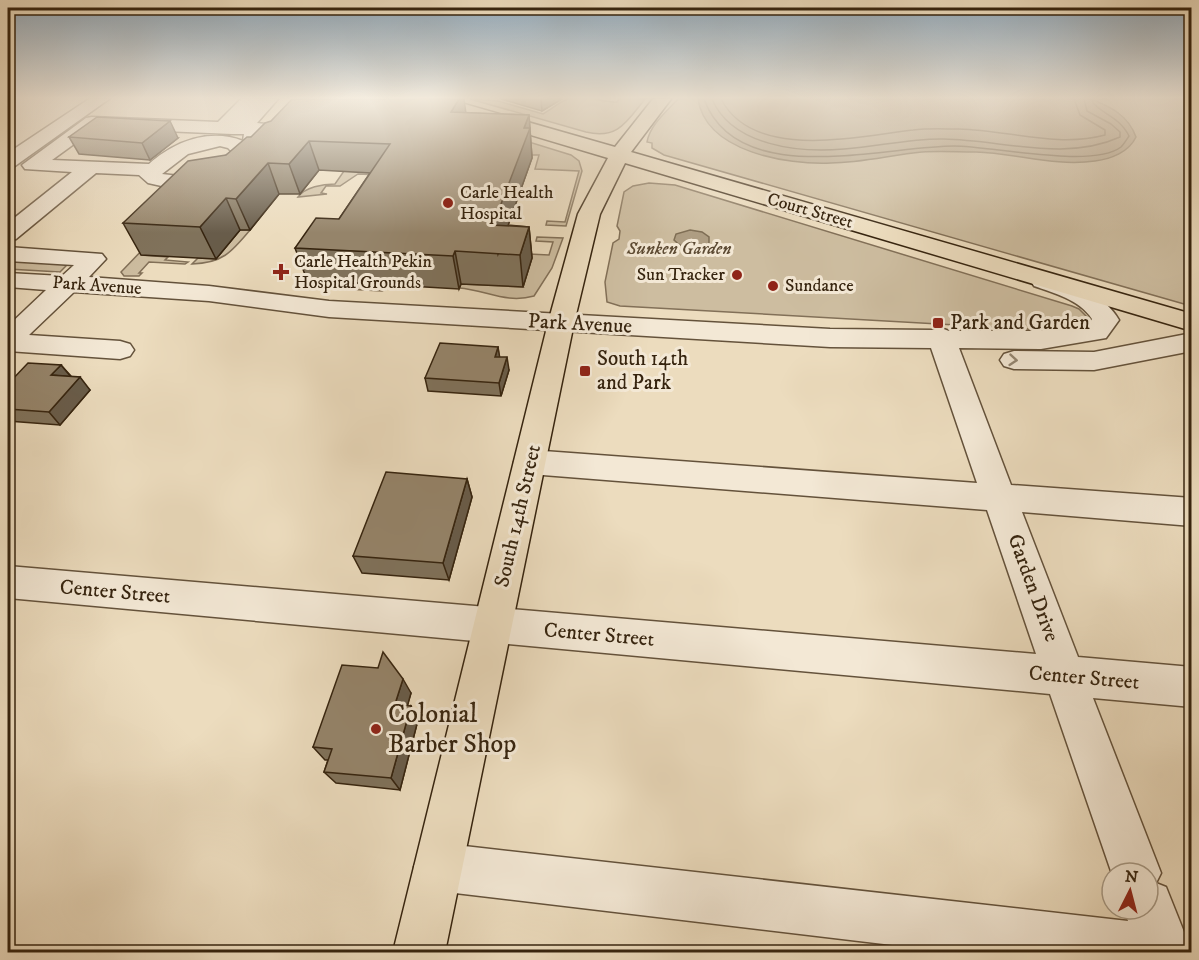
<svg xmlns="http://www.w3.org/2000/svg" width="1199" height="960" font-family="'IM FELL DW Pica',serif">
<rect width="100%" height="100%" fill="#ecdcbe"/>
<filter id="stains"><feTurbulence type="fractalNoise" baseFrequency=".00333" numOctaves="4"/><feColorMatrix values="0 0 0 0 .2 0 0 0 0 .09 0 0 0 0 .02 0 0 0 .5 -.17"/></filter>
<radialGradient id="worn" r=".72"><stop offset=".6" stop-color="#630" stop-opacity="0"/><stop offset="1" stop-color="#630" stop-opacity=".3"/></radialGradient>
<g fill="#cdbda0" stroke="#827058" stroke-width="1.5">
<path d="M470 99 498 101 543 114C551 110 560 101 568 99 584 95 602 102 617 102L619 99H645C627 121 618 140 586 132Z"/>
<path d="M678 99H1191V306L664 155 652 148V143L647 142C650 125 666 112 678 99Z"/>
<path d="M490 130 571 155 579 161 582 171 566 226 546 225 547 221 565 222 579 171 535 169 539 155H527Z"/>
<path d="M344 171 403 174 401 176 358 174 340 186H326L321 193 327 194 298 197C305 187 323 184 335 184Z"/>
<path d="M649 183 675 185 1072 306 1079 309 1087 317 1084 323 1069 327 1029 329 620 306 607 302 605 282 613 243 619 239 620 231 617 226 624 192 633 186Z"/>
<path d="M200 190 142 255 168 257 165 260 188 262 185 264 149 262 139 273H142L139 276H124L121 272Z"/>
<path d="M240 230H250C231 253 222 263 192 264L198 258 216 259Z"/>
<path d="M537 237 563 238 552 268 534 296C506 304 486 290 459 288L461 284 523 287 488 252 549 255 553 242 536 241Z"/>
<path d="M8 258 62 262 67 265 60 272 8 269Z"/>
<path d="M309 280 395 285 382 291 310 287 307 283Z"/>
</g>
<g fill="#ae9d82" stroke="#7e6d54" stroke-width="1.5">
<path d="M698 99H1091C1111 107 1128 115 1136 137 1129 152 1111 159 1095 161 1055 167 1016 153 976 152 958 152 940 151 922 152 891 155 861 163 831 163 787 165 706 152 698 99Z"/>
<path d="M690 230 702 232 709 237V243C698 251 683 250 674 240L676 234Z"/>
</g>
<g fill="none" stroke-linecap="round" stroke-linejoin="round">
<g stroke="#726048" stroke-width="1.5">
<path d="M704 99C737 190 883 146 954 146 992 146 1092 169 1121 147 1124 144 1127 139 1129 136 1119 115 1097 113 1091 99"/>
<path d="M712 99C732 146 799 153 844 149 878 147 910 138 944 139 1002 140 1065 162 1120 137V132L1111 124 1087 111 1084 99"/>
<path d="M721 99C754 162 858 136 913 130 928 128 944 129 959 129 1008 130 1057 148 1105 135V130L1080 115 1074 99"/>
</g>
<g stroke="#64523b" stroke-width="3">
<g id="minor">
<path d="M89 99H109L15 166 8 168V153Z"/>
<path d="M241 99H278L257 123 291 127 293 131 280 149 259 152 252 150 258 157V164L237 184 213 189H175L148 183 139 175 96 173 16 239 8 241V223L72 172 25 169 22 165 86 118 92 117 218 122ZM96 128 232 134H244L243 141C210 128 175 141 149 164L52 160ZM263 135H271L267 140H263ZM220 146 228 148 238 158V163L222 176 188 177 162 174 188 154Z"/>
<path d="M8 247 102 254 106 259 89 277 209 286 329 301 830 329 934 330 941 328 949 331H1041L1088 325 1092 319C1080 300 1054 293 1034 286L1031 281 1034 276C1063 269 1105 296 1119 320L1106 338 1041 349 959 348 1011 485 1192 498V526L1022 512 1078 657 1192 667V707L1093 698 1161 873 1156 883 1166 887 1184 932 1187 933 1192 952H951L438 891 421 884 414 867 421 850 438 843 1128 921 1124 909H1148V873L1112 874 1050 694 8 598V566L1036 654 987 510 530 474 519 471 514 462 519 453 530 450 977 483 931 348 830 347 329 317 209 301 74 292 29 335 120 341 130 344 134 350 130 356 120 359 8 351V326L46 290 8 287V273L62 276 74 265 8 261Z"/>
<path d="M1192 333V351L1094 370 1014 369 1004 366 1000 360 1004 354 1014 351 1094 352Z"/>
</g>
</g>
<g stroke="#36240f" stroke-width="3">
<path id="major" d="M420 99H447L615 147 653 99H671L631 152 1192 314V331L625 163 600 214 574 323 445 952H393L548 323 578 214 608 158 423 103Z"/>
</g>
<use href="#minor" fill="#f3e8d5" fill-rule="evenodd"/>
<use href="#major" fill="#ecdcbe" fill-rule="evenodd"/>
</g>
<g fill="#80725b" stroke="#36240f" stroke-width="1.5">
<path d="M501 99H562L542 111Z"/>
<path d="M466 113 529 115 532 158 508 225 529 227 532 258 523 287 461 284 459 289 307 280 295 248 339 219 370 173 319 170 300 194H279L250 230H240L216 259 141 255 123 223 226 155 251 137Z"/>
<path d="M69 137 178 138 150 160 79 154Z"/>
<path d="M498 347 499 357 509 370 501 396 428 391 425 378Z"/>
<path d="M61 365 71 376 90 390 60 425 8 421V384Z"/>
<path d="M467 479 472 497 449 580 362 573 353 556Z"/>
<path d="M378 668 411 693 407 706H411L418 720 400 790 336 783 324 772 328 760H325L313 747Z"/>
</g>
<g fill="#685c4a" stroke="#36240f" stroke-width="1.5">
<path d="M459 99H464L467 121 451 112Z"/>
<path d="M541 99H562L542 111Z"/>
<path d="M529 115 532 158 498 254 493 225 524 128Z"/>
<path d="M170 121 178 138 150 160 142 143Z"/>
<path d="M309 141 319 170 300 194 289 164Z"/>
<path d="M268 163 279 194 250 230 236 199Z"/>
<path d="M226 198 240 230 216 259 200 227Z"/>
<path d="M529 227 532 258 523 287 520 255Z"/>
<path d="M455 251 461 284 459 289 453 256Z"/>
<path d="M498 347 500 359 495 357Z"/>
<path d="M507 357 509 370 501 396 499 383Z"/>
<path d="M61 365 71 377 51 375Z"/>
<path d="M80 377 90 390 60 425 49 412Z"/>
<path d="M467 479 472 497 449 580 443 563Z"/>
<path d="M403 679 411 693 404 718 395 704Z"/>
<path d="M411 706 418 720 400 790 391 778Z"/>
</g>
<g fill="#95846a" stroke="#36240f" stroke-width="1.5">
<path d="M292 99H459L451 112 529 115 524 128H530L493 225 529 227 520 255 455 251 453 256 295 248 316 218 339 219 390 144 309 141 289 164 268 163 236 199 226 198 200 227 123 223 188 161 226 155 247 137H251L265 123 271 121Z"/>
<path d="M97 117 170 121 142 143 69 137Z"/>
<path d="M440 343 498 347 495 357H507L499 383 425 378Z"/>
<path d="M28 363 61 365 51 375 80 377 49 412 8 409V384Z"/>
<path d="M386 472 467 479 443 563 353 556Z"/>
<path d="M383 652 403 679 395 704 411 706 391 778 324 772 332 749 313 747 342 665 378 668Z"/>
</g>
<defs><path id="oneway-chevron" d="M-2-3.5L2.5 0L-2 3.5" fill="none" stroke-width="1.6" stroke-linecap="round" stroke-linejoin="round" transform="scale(1.5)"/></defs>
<use stroke="#948672" href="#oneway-chevron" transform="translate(1013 360) rotate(5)"/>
<linearGradient id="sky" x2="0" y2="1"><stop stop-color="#91abbf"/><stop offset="0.42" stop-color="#f6efe2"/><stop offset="1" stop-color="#f6efe2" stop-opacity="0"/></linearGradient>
<rect width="1199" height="233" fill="url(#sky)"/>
<g fill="#8f2418" stroke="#f3e8d5" stroke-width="2">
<circle cx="448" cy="203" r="6"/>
<path d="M278 263h6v6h6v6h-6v6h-6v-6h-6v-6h6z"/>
<circle cx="737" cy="275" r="6"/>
<circle cx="773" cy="286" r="6"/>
<rect x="932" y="317" width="12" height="12" rx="3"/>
<rect x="579" y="365" width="12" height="12" rx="3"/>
<circle cx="376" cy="729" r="6"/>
</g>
<g text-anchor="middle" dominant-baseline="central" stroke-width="6" stroke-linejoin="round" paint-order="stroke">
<g font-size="18" fill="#36240f" stroke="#f3e8d5" text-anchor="start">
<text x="460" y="193">Carle Health<tspan x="460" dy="21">Hospital</tspan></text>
<text x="294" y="262">Carle Health Pekin<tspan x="294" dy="21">Hospital Grounds</tspan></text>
<text x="725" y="275" text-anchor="end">Sun Tracker</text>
<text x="785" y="286">Sundance</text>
</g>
<g font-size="18" fill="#36240f" stroke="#f3e8d5">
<text transform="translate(810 211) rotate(16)">Court Street</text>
<text transform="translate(97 286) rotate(4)">Park Avenue</text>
</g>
<g font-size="18" font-style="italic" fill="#5c4a33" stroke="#f3e8d5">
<text x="679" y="249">Sunken Garden</text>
</g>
<g font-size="21" fill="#36240f" stroke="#f3e8d5" text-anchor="start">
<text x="950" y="323">Park and Garden</text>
<text x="597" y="359">South 14th<tspan x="597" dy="24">and Park</tspan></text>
</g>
<g font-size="21" fill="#36240f" stroke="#f3e8d5">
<text transform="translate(580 324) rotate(3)">Park Avenue</text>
<text transform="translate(518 516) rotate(-77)">South 14th Street</text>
<text transform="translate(1033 588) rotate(70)">Garden Drive</text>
<text transform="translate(115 592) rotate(5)">Center Street</text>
<text transform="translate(599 635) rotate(5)">Center Street</text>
<text transform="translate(1084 678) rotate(5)">Center Street</text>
</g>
<g font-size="26" fill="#36240f" stroke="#f3e8d5" text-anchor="start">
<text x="388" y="714">Colonial<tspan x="388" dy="30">Barber Shop</tspan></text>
</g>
</g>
<rect width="1199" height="960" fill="none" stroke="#ecdcbe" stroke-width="30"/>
<rect x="9" y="9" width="1181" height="942" fill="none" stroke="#36240f" stroke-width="3"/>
<rect x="15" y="15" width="1169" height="930" fill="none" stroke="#36240f" stroke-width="1.5"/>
<g transform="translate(1130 891) rotate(6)"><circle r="28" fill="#f3e8d5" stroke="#a79a86" stroke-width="1.5"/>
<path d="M0-4.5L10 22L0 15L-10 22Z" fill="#8f2418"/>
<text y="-9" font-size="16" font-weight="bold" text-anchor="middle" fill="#36240f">N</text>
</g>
<rect width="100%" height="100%" filter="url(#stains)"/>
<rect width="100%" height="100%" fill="url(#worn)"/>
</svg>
